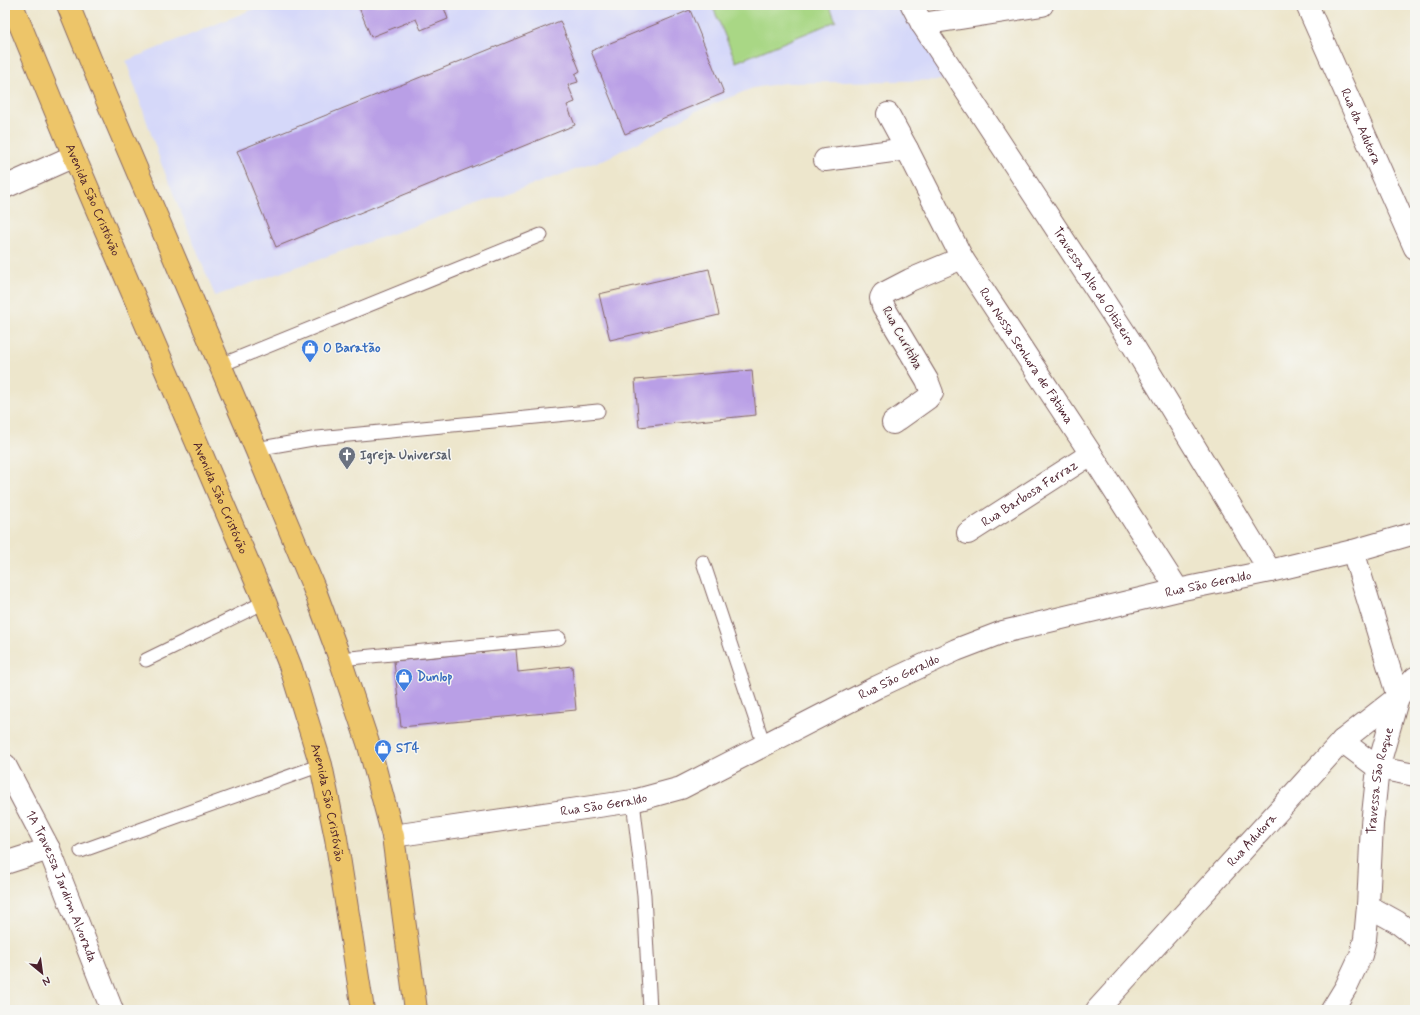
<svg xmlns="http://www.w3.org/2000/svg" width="1420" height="1015" font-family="Mynerve,sans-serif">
<rect width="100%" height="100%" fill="#f6f6f2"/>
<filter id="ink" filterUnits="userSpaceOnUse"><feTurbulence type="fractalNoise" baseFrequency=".025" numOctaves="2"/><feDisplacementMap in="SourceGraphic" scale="8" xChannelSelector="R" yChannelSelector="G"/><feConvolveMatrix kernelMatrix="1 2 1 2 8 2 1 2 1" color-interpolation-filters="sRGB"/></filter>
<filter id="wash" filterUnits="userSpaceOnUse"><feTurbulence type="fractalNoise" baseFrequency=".012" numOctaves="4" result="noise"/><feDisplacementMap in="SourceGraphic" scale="16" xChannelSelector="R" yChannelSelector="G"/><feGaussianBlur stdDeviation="0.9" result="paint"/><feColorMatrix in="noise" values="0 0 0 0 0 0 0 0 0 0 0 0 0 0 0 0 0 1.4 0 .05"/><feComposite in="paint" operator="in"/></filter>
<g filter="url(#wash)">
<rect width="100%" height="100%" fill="#ede6cc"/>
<path fill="#d5d8f9" d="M263 5H902L949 80 784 83 753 88 696 111 649 137 603 160 285 271 215 296 161 163 126 61Z"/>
<path fill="#a9d785" stroke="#7a7b58" d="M712 5H829L836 21 736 62Z"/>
<g id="blocks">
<g fill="#b99fe6">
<path d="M358 5H443L448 19 421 30 416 19 371 37Z"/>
<path d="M690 10 724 93 625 134 591 51Z"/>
<path d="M560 21 580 71 575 74 578 82 568 85 575 102 567 105 575 125 276 247 237 151Z"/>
<path d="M709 269 719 315 610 340 599 294Z"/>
<path d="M752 370 756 415 639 427 635 380Z"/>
<path d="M516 649 518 672 572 666 576 710 401 727 394 661Z"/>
</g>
</g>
</g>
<g filter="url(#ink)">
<use href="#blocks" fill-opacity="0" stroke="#836563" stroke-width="1"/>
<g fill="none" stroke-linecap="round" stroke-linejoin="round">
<g stroke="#836563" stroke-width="15">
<g id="service">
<path d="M221 365 541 235"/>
<path d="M256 449 318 438 598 411"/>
<path d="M703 562 764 745"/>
<path d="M340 659 559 638"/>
<path d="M146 660 265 602"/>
<path d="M633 801 644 895 650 1010"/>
<path d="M81 851 321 765"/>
</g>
</g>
<g stroke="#836563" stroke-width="24">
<g id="minor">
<path id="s1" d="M912 5 922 24 1134 347 1270 571"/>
<path id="s2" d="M1307 5 1415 248"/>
<path d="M922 24 1042 5"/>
<path id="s3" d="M888 114 907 149 962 258 1091 454 1178 590"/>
<path d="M825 160 907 149"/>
<path d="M893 423 928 398 932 393 927 380 883 306 881 298 883 294 910 280 962 258"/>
<path id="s4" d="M968 533 1091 454"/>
<path d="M1342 741 1378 768 1415 775"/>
<path id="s5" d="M393 836 633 801 681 788 877 687 956 650 1003 632 1178 590 1270 571 1353 551 1415 533"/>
<path d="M5 863 49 849"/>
<path d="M1368 906 1397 922 1415 936"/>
<path id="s6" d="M1097 1010 1342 741 1398 697 1415 678"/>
<path id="s7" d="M1332 1010 1346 987 1361 955 1365 939 1368 906 1372 824 1378 768 1398 697 1353 551"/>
</g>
</g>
<g stroke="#836563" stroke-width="24">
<g id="tertiary">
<path d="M5 187 74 156"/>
<path id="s8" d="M5 765 49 849 112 1010"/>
</g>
</g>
<g stroke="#836563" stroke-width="24">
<g id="primary">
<path id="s9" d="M12 5 74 156 265 602 291 668 321 765 336 838 363 1010"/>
<path d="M68 5 106 98 256 449 314 588 340 659 369 746 393 836 416 1010"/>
</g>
</g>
<use href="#service" stroke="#fff" stroke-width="13"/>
<use href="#minor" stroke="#fff" stroke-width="22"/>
<use href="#tertiary" stroke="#fff" stroke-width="22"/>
<use href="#primary" stroke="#edc569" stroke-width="22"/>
</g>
</g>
<defs>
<g id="shop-pin" transform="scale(0.9)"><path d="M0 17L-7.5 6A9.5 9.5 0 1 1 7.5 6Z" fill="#3f7fe0" stroke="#f6f6f2"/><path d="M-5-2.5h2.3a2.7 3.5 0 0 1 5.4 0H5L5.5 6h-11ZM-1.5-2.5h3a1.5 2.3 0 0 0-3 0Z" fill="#fff"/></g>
<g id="church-pin" transform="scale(0.9)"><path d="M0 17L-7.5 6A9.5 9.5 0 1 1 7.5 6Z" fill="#6b7280" stroke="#f6f6f2"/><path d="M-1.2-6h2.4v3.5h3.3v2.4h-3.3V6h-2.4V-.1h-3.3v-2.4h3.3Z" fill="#fff"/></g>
</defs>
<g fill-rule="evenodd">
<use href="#shop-pin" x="310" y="348"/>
<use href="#church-pin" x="347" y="455"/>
<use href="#shop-pin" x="404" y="677"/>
<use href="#shop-pin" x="383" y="748"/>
</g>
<g text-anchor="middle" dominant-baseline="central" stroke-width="3" stroke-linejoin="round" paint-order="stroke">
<g font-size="13" fill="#4a1f2b" stroke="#f6f6f2">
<text stroke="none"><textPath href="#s2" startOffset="133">Rua da Adutora</textPath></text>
<text stroke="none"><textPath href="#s9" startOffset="211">Avenida São Cristóvão</textPath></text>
<text stroke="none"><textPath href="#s1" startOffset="335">Travessa Alto do Oitizeiro</textPath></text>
<text transform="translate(902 338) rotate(61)">Rua Curitiba</text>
<text stroke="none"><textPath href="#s3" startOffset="279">Rua Nossa Senhora de Fàtima</textPath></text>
<text stroke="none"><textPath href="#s4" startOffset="73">Rua Barbosa Ferraz</textPath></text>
<text stroke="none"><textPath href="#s9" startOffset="535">Avenida São Cristóvão</textPath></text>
<text stroke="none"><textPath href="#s5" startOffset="861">Rua São Geraldo</textPath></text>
<text stroke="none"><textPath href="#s5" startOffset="537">Rua São Geraldo</textPath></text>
<text stroke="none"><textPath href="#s7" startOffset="238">Travessa São Roque</textPath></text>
<text stroke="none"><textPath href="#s9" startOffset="859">Avenida São Cristóvão</textPath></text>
<text stroke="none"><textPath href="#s5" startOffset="213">Rua São Geraldo</textPath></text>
<text stroke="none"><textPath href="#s6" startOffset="230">Rua Adutora</textPath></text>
<text stroke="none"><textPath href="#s8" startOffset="134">1A Travessa Jardim Alvorada</textPath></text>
</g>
<g font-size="13" font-weight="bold" fill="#366cbe" stroke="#f6f6f2" text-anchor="start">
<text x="323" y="348">O Baratão</text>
<text x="417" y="677">Dunlop</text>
<text x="396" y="748">ST4</text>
</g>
<g font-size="13" font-weight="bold" fill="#5b616d" stroke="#f6f6f2" text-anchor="start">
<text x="360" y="455">Igreja Universal</text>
</g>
</g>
<rect width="1420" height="1015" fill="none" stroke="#f6f6f2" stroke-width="20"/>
<g transform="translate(42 973) rotate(151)" stroke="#f6f6f2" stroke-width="3" paint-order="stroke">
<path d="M0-3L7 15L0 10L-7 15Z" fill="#4a1f2b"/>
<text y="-6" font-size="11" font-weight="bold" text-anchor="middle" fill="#4a1f2b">N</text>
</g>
</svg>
